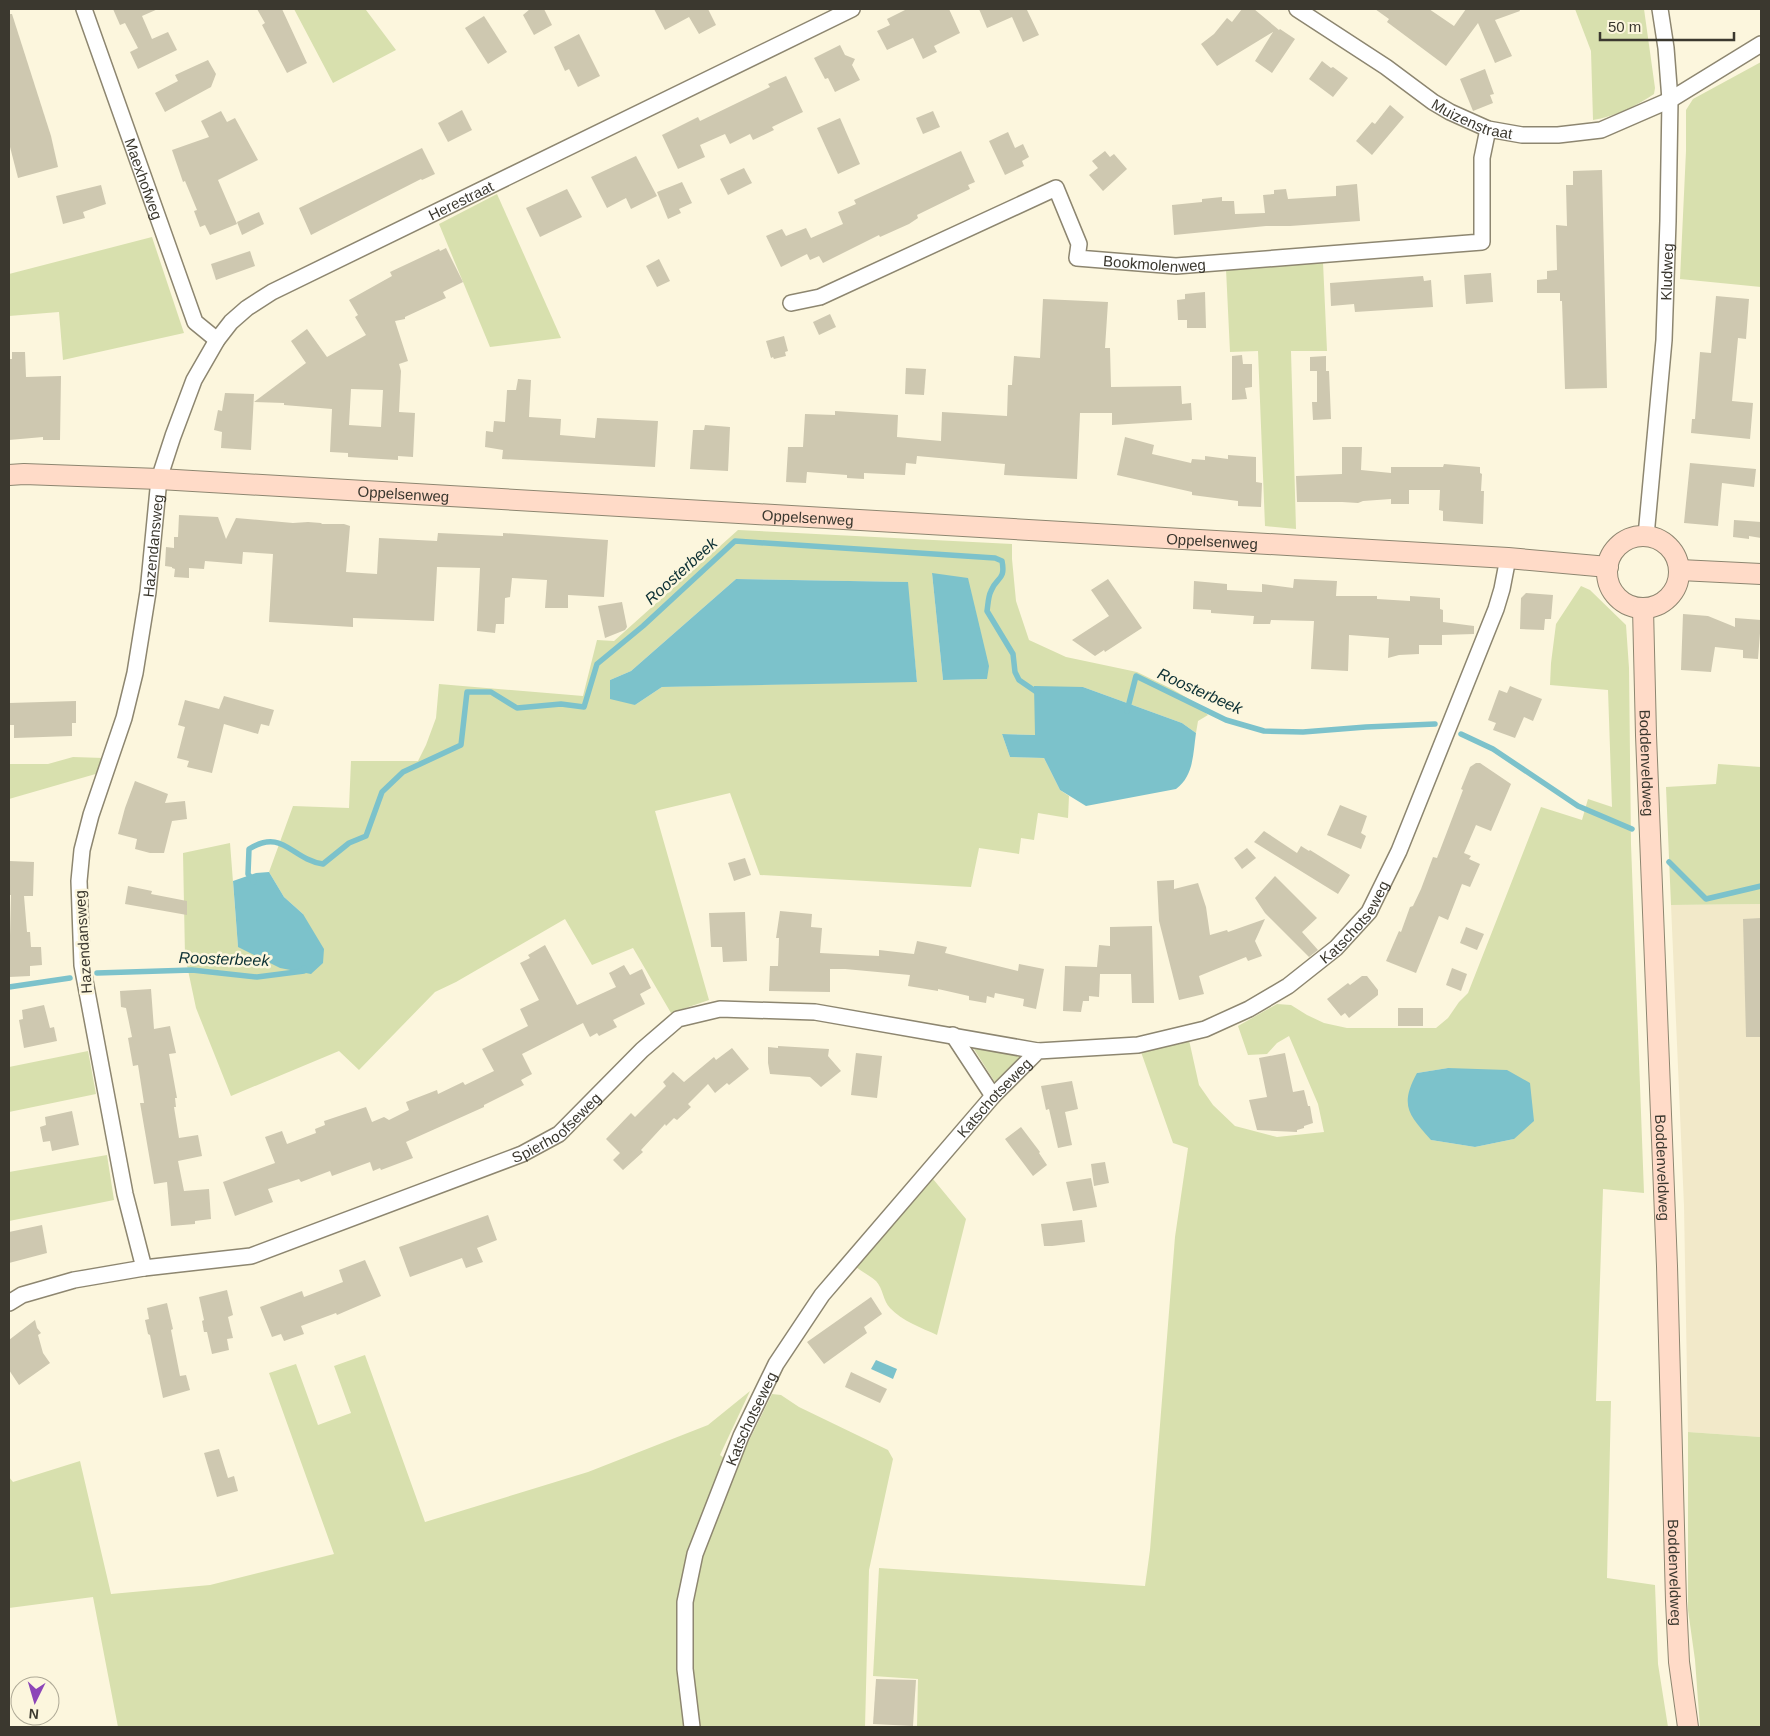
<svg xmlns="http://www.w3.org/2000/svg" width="1770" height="1736" font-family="Helvetica,sans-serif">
<rect width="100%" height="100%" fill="#fcf6dd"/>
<path fill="#f2e9c9" d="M1761 904V1437L1688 1432 1684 1206 1671 905Z"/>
<g fill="#d8e0ae" fill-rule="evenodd">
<path d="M294 9H367L366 10 396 50 333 83Z"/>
<path d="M1575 9H1644L1655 88 1654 94C1636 106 1614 117 1593 120L1591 51Z"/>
<path d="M1761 62V287L1680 279 1686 151V110L1693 99Z"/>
<path d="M497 194 561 338 490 347 439 224Z"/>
<path d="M152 237 184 333 63 360 59 312 9 316V274Z"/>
<path d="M1323 262 1327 351H1291L1296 529 1265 526 1258 351 1230 352 1226 269Z"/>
<path d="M738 530 1012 544V559L1016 601 1029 640 1066 657 1137 672 1172 689 1196 703 1208 715 1198 721 1196 733 1182 723 1083 687 1036 735 1002 734 1010 757 1044 758 1060 790 1069 796 1068 818 1038 813 1034 840 1021 838 1019 854 979 848 971 887 760 875 730 793 655 811 709 1000 671 1013 633 948 592 965 565 919 456 982 435 992 359 1070 339 1051 231 1096 196 1008 185 956 183 853 230 843 238 947 303 914 284 897 269 872 293 806 349 808 351 761H418L426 745 436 718 439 684 583 696 597 640 614 641ZM932 573 986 679 943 680ZM736 579 907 582 917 681 662 687 635 705 610 680 631 671Z"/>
<path d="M1581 586 1590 590 1626 625 1629 668 1631 844 1644 1193 1603 1189 1596 1401H1611L1607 1578 1655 1585 1658 1664 1668 1727H917L918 1679 873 1676 879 1568 1145 1586 1150 1550 1175 1237 1188 1148 1173 1143 1141 1052 1189 1040 1199 1085 1213 1105 1235 1126 1277 1137 1324 1132 1318 1104 1289 1036 1277 1043 1267 1054 1248 1055 1238 1026 1277 1004 1291 1005 1307 1015 1324 1023 1347 1028H1436L1448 1018 1459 1002 1468 993 1541 807 1582 820 1588 799 1612 807 1608 690 1550 685 1551 663 1556 624ZM1448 1068 1514 1139 1475 1147 1431 1140 1417 1073Z"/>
<path d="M73 757 104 758 99 773 9 799V764H48Z"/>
<path d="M1718 764 1761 767V904L1671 905 1666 787 1716 784Z"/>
<path d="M974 1046 1021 1055 1023 1056 996 1084 974 1049Z"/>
<path d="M88 1051 96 1094 9 1112V1067Z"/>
<path d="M107 1155 114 1200 9 1221V1172Z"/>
<path d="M933 1179 966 1219 937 1335C922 1328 902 1321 890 1308 883 1301 883 1288 876 1281 871 1276 862 1272 856 1267Z"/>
<path d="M365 1355 425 1522 588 1472 708 1425 750 1391 720 1455 736 1467 772 1394 781 1395 799 1407 888 1450 893 1459 869 1570 865 1727H118L93 1597 9 1608V1477L13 1482 80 1461 111 1594 210 1585 334 1554 269 1373 296 1364 318 1425 351 1413 334 1366Z"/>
<path d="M1688 1432 1761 1437V1727H1700L1695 1660 1688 1610Z"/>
</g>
<g fill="#7cc2cb">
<path d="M932 573 968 578 989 666 987 679 943 680Z"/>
<path d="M736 579 908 582 917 682 662 687 635 705 610 699V680L631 671Z"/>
<path d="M1034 686 1083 687 1182 723 1196 733C1193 753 1194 776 1176 789L1086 806 1060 790 1044 758 1010 757 1002 734 1035 735Z"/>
<path d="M269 872 284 897 303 914 324 949 323 963 311 974 280 968 238 947 233 881 256 873Z"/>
<path d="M1448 1068 1507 1070 1530 1083 1534 1121 1514 1139 1475 1147 1431 1140C1409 1115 1399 1106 1417 1073Z"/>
<path d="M876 1360 897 1369 893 1379 871 1369Z"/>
</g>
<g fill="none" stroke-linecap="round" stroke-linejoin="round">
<g stroke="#7cc2cb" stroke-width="5.5">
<path d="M1127 711 1136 676 1226 720 1264 731 1303 732 1366 727 1435 724"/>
<path d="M1461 734 1493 749 1578 806 1632 829"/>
<path d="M1669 862 1706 899 1761 886"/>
<path d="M254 882 248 874 249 849C283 828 291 859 323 864L349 843 366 836 382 792 403 772 461 745 467 692H491L517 708 561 704 584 707 597 664 643 626 735 541 995 558 1002 561C1006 581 996 577 991 591 988 597 988 605 987 611L1013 654 1015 672 1019 680 1038 693"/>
<path d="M97 973 192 970 257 977 304 971V968"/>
<path d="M9 987 70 978"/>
</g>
</g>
<g fill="#cec8b0" fill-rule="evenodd">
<path d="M113 9H158L142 16 152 39 168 32 177 50 138 69 130 52 138 48 125 23 120 25Z"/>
<path d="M257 9H282L307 63 287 73 262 25 265 23Z"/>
<path d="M530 9H544L552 25 534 35 523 15Z"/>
<path d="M654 9H708L716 25 699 34 689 17 665 30Z"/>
<path d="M907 9H949L960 33 934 46 937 52 923 59 913 38 887 50 877 31 890 25 887 19Z"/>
<path d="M979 9H1029L1027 10 1039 35 1023 42 1012 17 987 28Z"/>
<path d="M1242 9H1254L1279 30 1280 29 1295 39 1272 73 1255 61 1273 32 1217 66 1201 44 1214 34 1227 18 1232 22Z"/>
<path d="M1375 9H1429L1454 26 1466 9H1519L1520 11 1495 20 1512 56 1495 63 1478 23 1446 66 1387 22 1389 19Z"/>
<path d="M9 14H12L51 136 58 167 18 178 9 143Z"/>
<path d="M484 16 507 52 488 64 465 28Z"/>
<path d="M579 34 600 76 578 87 569 69 565 71 554 47Z"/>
<path d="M840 45 845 55 855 59 852 65 860 80 835 92 828 78 825 79 814 58Z"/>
<path d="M208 60 216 74 211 87 165 112 155 93 178 81 175 75Z"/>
<path d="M1322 61 1331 68 1333 67 1348 78 1333 97 1309 79Z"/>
<path d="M1485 69 1494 94 1490 95 1493 103 1473 111 1460 79Z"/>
<path d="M786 76 803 112 772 127 774 130 753 140 750 134 730 144 725 134 700 145 705 157 678 169 662 135 698 117 700 121 770 87 768 84Z"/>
<path d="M1390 105 1404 117 1372 155 1356 141 1372 122 1375 124Z"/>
<path d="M462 110 472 130 448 142 438 123Z"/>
<path d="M221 111 227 122 235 118 258 160 218 180 237 224 210 235 205 225 200 227 194 211 197 210 185 181 183 182 172 150 209 137 201 121Z"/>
<path d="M933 111 940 127 923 134 916 118Z"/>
<path d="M840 118 860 164 838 174 817 128Z"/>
<path d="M1008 132 1015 148 1023 144 1029 157 1022 161 1024 166 1005 175 989 141Z"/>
<path d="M422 148 435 174 422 180 421 179 311 235 299 208Z"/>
<path d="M961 151 975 182 968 185 970 189 917 215 918 218 909 224 880 237 879 235 823 263 819 256 810 260 807 254 781 267 766 236 782 229 786 236 806 228 811 238 843 224 838 212 856 204 854 200Z"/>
<path d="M1105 151 1110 157 1114 154 1127 169 1103 191 1089 175 1098 168 1092 161Z"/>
<path d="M636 156 657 196 631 209 626 198 607 208 591 177Z"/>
<path d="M744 168 752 183 728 195 720 179Z"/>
<path d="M1602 170 1607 388 1565 389 1562 301H1560V293H1537V280L1547 279V271L1557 270 1556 225 1567 226 1566 185H1573V171Z"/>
<path d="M682 182 692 203 679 209 681 213 668 219 657 192Z"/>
<path d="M1357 184 1360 221 1290 226H1266L1174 235 1172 205 1202 202V199L1222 197V201H1234L1235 214 1265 213 1263 195 1274 194V190L1286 189 1288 199 1336 196V186Z"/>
<path d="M101 185 106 204 83 212 85 218 63 224 56 196Z"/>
<path d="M567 189 582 217 540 237 526 208Z"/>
<path d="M259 212 264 224 242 235 237 222Z"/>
<path d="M446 248 463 282 443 292 446 298 405 317V319L395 321 408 361 399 364 401 371 399 412 415 413 413 457 398 456V460L381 459 348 457V453L330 452 332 409 284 405V403L254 402 306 363 291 341 307 329 327 357 366 335 355 317 358 315 349 300 392 276 390 272 439 249 440 251ZM351 389 383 390 381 427 349 425Z"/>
<path d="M250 251 255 266 216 280 211 264Z"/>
<path d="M659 259 670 281 657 287 646 266Z"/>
<path d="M1491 273 1493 302 1466 304 1464 275Z"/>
<path d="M1423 276 1424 281 1431 280 1433 307 1355 312 1354 304 1331 306 1330 283Z"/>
<path d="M1205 292 1206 328H1187V320H1178L1177 300 1185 299V294Z"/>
<path d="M1716 296 1749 299 1746 339 1738 338 1732 401 1753 403 1750 439 1691 433 1692 419H1695L1700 352 1711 353Z"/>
<path d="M1043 299 1108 302 1105 348H1110L1111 387 1181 386 1182 404 1191 403 1192 420 1112 425V413H1080L1077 479 1004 475 1005 464 917 456 916 464 906 463 905 475 864 473V479L847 478V475L807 472 806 483 786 482 788 447H803L805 414 835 415V411L898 415 897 437 941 441 942 412 1007 416 1008 385H1012L1014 356 1040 358Z"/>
<path d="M830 314 836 327 819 335 813 322Z"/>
<path d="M784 336 788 351 785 352 786 356 774 359 773 357 771 358 766 341Z"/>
<path d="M12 352H25L26 377 61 376 60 440H43V437L9 440V359H12Z"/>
<path d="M1242 355 1243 364H1252V387L1245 388 1247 399 1232 400V356Z"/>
<path d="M1326 356V371H1329L1331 419 1313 420 1312 402H1317V371H1310V357Z"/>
<path d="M906 368 926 369 924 395 905 394Z"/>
<path d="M518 379 531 380 529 417 561 419 560 435 595 438 597 418 658 421 655 467 502 459 503 450 485 447 486 431 493 432 494 421 505 422 507 390H516Z"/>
<path d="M225 393 254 394 251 450 221 448 222 432 214 430 218 410 222 411Z"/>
<path d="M705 425 730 427 728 471 690 469 693 430H704Z"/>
<path d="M1125 437 1154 445 1152 454 1191 463 1192 459 1205 460V456L1228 459V455L1256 457V482L1262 483 1261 507 1238 506V501L1192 495V492L1117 475Z"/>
<path d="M1342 447H1362L1361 470 1391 473V467H1443L1444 464 1480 467V473L1482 474 1481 491H1484L1483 524 1443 521V511L1439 510 1440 490H1409V504H1391V499L1363 501 1358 503 1342 502H1297L1296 476 1342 474Z"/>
<path d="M1690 463 1756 469 1754 487 1722 483 1718 526 1684 523Z"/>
<path d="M179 515 218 517 226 539 236 518 293 523 308 522 321 523 322 524H344L350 526 346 572 377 574 379 538 437 541 438 533 503 536V533L608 540 604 597 568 595V608H545L547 580 512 578 510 597 505 598 504 624H496L495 633 477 631 480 568 437 567 434 621 353 618V627L269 622 273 554 243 552 242 564 205 561 204 569 189 568V578L174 577 175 569 172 568V567L165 566 166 547 174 548V537H178Z"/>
<path d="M1734 520 1761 522V538L1749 536V539L1733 537Z"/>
<path d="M1108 579 1142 628 1105 652 1104 650 1095 656 1072 640 1109 616 1091 590Z"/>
<path d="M1294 579 1337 581 1336 596H1377V599L1410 601V596L1440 598V609L1443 610V622L1474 626V634L1442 635V645H1419V654L1399 655 1388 658 1389 638 1349 635 1348 671 1311 669 1314 621 1271 620 1270 624H1253L1254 616 1211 613V610L1193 609 1194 581 1227 584V590L1262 592V584L1293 588Z"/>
<path d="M1526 593 1553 595 1551 619H1545L1544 630 1520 629 1521 598Z"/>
<path d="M622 602 627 627 625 630 605 638 598 606Z"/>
<path d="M1683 614 1708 616 1735 627V618L1761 620 1758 659 1743 658V650L1715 647 1711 672 1681 670Z"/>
<path d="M1510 686 1542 699 1533 721 1524 717 1515 738 1493 730 1496 723 1488 720 1499 690 1507 693Z"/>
<path d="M224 696 274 710 269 726 261 724 258 734 224 724 212 773 187 767 189 761 177 758 185 727 178 725 185 700 219 709Z"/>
<path d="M76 701V723H72V736L14 738V725H9V703Z"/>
<path d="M1476 763H1480L1511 784 1491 831 1476 825 1464 853 1471 856 1469 859 1480 864 1470 887 1462 884 1448 920 1439 916 1416 973 1386 961 1399 931 1401 932 1410 907 1413 906 1421 889 1433 857 1437 858 1463 790 1461 789 1470 767Z"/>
<path d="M135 781 168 794 165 803 185 801 187 819 172 821 164 853H150L135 849 137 839 118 834 125 808Z"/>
<path d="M1340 805 1367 816 1361 833 1366 836 1361 849 1327 835Z"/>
<path d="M1264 831 1297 853 1301 846 1309 851 1310 850 1350 875 1338 894 1254 842Z"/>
<path d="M1247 848 1256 858 1242 869 1234 858Z"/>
<path d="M745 858 751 875 734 881 728 863Z"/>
<path d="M9 861 34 862 33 896H24L27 932H30L31 947H41L42 965 30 966V976L9 977 11 895H9Z"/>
<path d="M1275 876 1317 918 1302 932 1318 950 1309 957 1265 913 1255 898Z"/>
<path d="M1174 880V889L1198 883 1206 907 1210 935 1227 930 1228 932 1265 919 1255 941 1262 956 1248 961 1246 957 1199 976 1204 994 1179 1000 1159 921 1157 881Z"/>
<path d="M128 886 152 891 151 894 187 901V915L125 904Z"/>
<path d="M780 911 812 914 811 927 822 928 820 953 879 956V950L914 954 917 941 947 947 945 953 1018 971 1019 964 1044 969 1036 1009 1023 1006 1024 999 995 993 994 998 987 996 986 1003 969 1000V996L938 989V991L908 986 910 975 845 969H830V992L769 991 770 966H778L779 938H776Z"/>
<path d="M745 912 747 961 723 962 722 947H711L709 913Z"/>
<path d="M1761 918V1037H1746L1743 919Z"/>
<path d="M1152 926 1154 1003H1132L1131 974H1100L1099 997 1089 996V1001H1083L1081 1012 1063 1011 1065 966 1097 967 1099 945 1110 946V927Z"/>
<path d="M1466 927 1484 934 1477 950 1460 943Z"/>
<path d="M545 945 577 1005 616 987 609 973 624 965 630 975 642 969 651 988 640 994 645 1004 613 1020 617 1027 599 1036 597 1033 590 1037 583 1023 522 1054 532 1074 521 1080 524 1085 484 1105V1107L406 1142 413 1158 381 1170 380 1168 373 1171 370 1162 332 1176 330 1171 301 1182 299 1179 268 1189 273 1202 235 1216 223 1182 275 1163 265 1137 282 1131 287 1144 316 1133 315 1129 325 1125 324 1121 366 1107 372 1122 384 1117 389 1120 409 1110 406 1102 437 1090 438 1094 463 1082 465 1085 494 1071 482 1049 528 1026 520 1009 539 1000 520 963 530 958 528 955Z"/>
<path d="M1452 968 1467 974 1461 991 1446 985Z"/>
<path d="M1362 976H1367L1378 990V995L1349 1018 1345 1013 1341 1016 1327 999 1348 983 1350 985Z"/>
<path d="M151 989 154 1029 170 1026 176 1053 169 1054 177 1098H175L176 1107H174L179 1138 198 1135 202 1156 178 1161 184 1191 209 1189 211 1219 195 1221V1224L171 1226 167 1182 154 1184 149 1155 140 1103H144L138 1065 133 1066 128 1038 132 1037 126 1008 121 1007 120 991Z"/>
<path d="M44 1005 50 1028 54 1027 57 1041 24 1048 19 1020 23 1019 22 1010Z"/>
<rect x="1398" y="1008" width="25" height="18"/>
<path d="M778 1046 829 1049 828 1056 841 1071 821 1087 810 1077 770 1074 768 1063V1047L778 1048Z"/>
<path d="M732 1048 749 1069 729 1085 727 1083 715 1093 708 1084 688 1104 691 1107 677 1120 674 1118 666 1126 665 1124 641 1150 643 1152 623 1170 613 1160 620 1153 606 1139 631 1113 635 1117 666 1086 663 1082 673 1072 684 1082 714 1057 716 1060Z"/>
<path d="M856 1053 882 1056 877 1098 851 1095Z"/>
<path d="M1285 1053 1293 1092 1304 1090 1308 1106H1310L1313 1123 1304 1126V1128L1297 1130V1132L1257 1130 1249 1100 1267 1097 1259 1058Z"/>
<path d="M1072 1081 1078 1109 1065 1112 1072 1145 1058 1148 1049 1109 1046 1110 1041 1086Z"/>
<path d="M72 1111 79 1145 52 1151 50 1141 43 1142 40 1127 46 1125 45 1117Z"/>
<path d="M1021 1127 1040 1152 1039 1153 1047 1165 1033 1176 1005 1139Z"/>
<path d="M1105 1162 1109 1183 1094 1186 1091 1164Z"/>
<path d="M1091 1178 1097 1207 1073 1211 1066 1182Z"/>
<path d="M488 1215 497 1240 477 1248 483 1262 466 1268 462 1258 410 1277 399 1247Z"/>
<path d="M1082 1220 1085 1242 1052 1246H1044L1041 1224Z"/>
<path d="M42 1225 47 1253 9 1263V1232Z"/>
<path d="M365 1260 381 1296 337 1315 336 1313 301 1326 304 1334 284 1341 281 1334 272 1337 260 1307 302 1291 304 1297 343 1282 339 1270Z"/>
<path d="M227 1290 233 1315 228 1317 233 1338 227 1339 229 1350 212 1354 207 1332H204L202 1321 204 1320 199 1297Z"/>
<path d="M871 1297 882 1314 864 1327 867 1333 824 1364 807 1342Z"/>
<path d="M167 1303 173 1329 171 1330 180 1376 186 1375 190 1390 163 1398 150 1335 148 1334 145 1320 149 1319 147 1308Z"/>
<path d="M35 1320 37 1328 41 1333 38 1335 43 1353 50 1363 19 1385 9 1370V1340Z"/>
<path d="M851 1372 887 1389 880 1403 845 1387Z"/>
<path d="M219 1449 228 1478 234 1476 238 1491 217 1497 204 1453Z"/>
<path d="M876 1679 916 1680 913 1726 873 1724Z"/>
</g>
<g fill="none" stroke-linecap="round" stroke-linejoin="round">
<g stroke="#8d8670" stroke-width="18">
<g id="street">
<path id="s1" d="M84 9 195 322 217 340"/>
<path id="s2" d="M1297 9 1386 67 1433 102 1450 112 1488 129 1522 135H1558L1601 130 1670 100 1761 44"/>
<path id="s3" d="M791 303 820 297 1056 188 1079 244 1077 258 1176 266 1482 242V158L1488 129"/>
<path id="s4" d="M1646 536 1664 340 1668 221 1670 100 1666 48 1660 9"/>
<path d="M953 1035 993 1096"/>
<path id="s5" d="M144 1268 125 1194 82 965 79 881 82 850 91 815 124 718 135 673 148 592 159 479 173 436 194 380 217 340 231 322 247 308 272 292 852 9"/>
<path id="s6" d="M9 1303 22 1295 74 1280 144 1268 251 1256 522 1154 559 1134 642 1050 678 1019 720 1009 815 1012 1038 1051"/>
<path id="s7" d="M692 1727 685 1669V1602L695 1554 741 1436 776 1364 822 1295 993 1096 1038 1051 1138 1045 1205 1029 1249 1009 1288 986 1336 948 1369 912 1399 851 1496 609 1502 589 1508 558"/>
</g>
</g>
<g stroke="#8d8670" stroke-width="22">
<g id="secondary">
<path id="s8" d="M9 475 24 474 159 479 1508 558 1608 567"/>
<circle cx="1643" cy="572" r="36"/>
<path d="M1680 570 1761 574"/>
<path id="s9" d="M1643 608 1646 735 1667 1266 1676 1601 1679 1662 1688 1727"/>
</g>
</g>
<use href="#street" stroke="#fff" stroke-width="15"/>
<use href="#secondary" stroke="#ffdbc8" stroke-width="20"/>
</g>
<g text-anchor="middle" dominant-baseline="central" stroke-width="5" stroke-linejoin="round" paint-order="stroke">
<g font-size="15" fill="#3b382f" stroke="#fcf6dd">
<text stroke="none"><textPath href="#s2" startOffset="208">Muizenstraat</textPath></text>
<text stroke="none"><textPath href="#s1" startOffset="180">Maexhofweg</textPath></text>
<text stroke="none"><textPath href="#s5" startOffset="1240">Herestraat</textPath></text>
<text stroke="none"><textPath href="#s3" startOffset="442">Bookmolenweg</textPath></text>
<text stroke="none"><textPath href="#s4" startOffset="265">Kludweg</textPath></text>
<text stroke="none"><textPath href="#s8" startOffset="395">Oppelsenweg</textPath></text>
<text stroke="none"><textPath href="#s8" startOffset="800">Oppelsenweg</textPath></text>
<text stroke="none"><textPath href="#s8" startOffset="1205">Oppelsenweg</textPath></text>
<text stroke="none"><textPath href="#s5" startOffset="738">Hazendansweg</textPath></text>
<text stroke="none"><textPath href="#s9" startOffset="155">Boddenveldweg</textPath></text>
<text stroke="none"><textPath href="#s7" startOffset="1146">Katschotseweg</textPath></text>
<text transform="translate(83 942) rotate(-94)">Hazendansweg</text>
<text stroke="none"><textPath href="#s7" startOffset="726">Katschotseweg</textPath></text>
<text stroke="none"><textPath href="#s6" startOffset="581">Spierhoofseweg</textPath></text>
<text stroke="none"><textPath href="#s9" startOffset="560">Boddenveldweg</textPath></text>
<text stroke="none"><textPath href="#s7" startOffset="321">Katschotseweg</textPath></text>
<text stroke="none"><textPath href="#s9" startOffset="965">Boddenveldweg</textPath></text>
</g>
<g font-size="16" font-style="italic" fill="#0c3034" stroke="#fcf6dd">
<text transform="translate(681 571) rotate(-42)">Roosterbeek</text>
<text transform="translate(1200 691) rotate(24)">Roosterbeek</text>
<text transform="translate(224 959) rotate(2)">Roosterbeek</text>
</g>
</g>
<rect width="1770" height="1736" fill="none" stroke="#3b382f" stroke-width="20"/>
<g transform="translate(35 1701) rotate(185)"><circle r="24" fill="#fcf6dd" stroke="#afaa97"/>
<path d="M0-4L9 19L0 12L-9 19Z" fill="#8c45b8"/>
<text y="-8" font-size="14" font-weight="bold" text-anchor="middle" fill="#3b382f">N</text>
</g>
<path d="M1600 32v8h134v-8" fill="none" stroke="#3b382f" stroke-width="2.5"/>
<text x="1608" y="32" font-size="15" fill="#3b382f" stroke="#fcf6dd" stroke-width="4" paint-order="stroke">50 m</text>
</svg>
